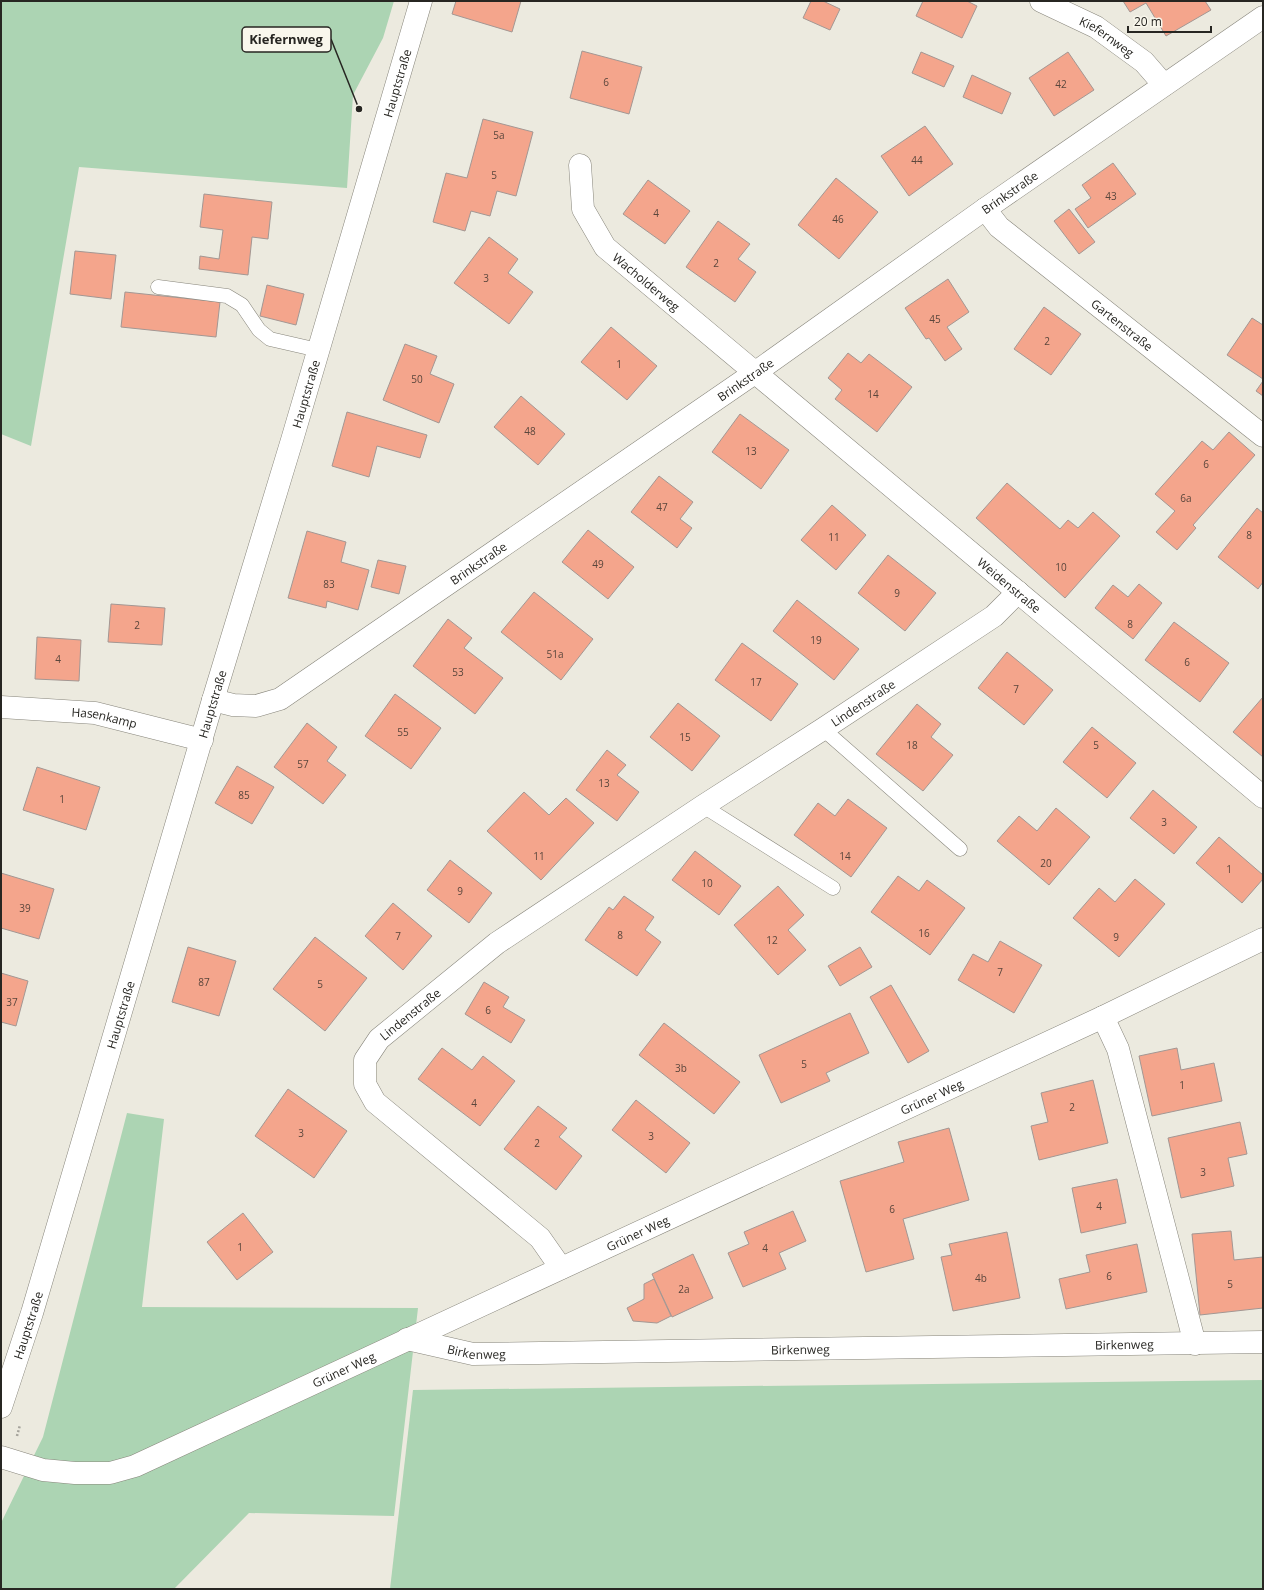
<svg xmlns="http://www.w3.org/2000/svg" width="1264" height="1590" font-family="'Open Sans',sans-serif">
<rect width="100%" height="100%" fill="#eceadf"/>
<g fill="#acd4b3">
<path d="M1 1H394L383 38 353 95 347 188 79 167 31 446 1 434Z"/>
<path d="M127 1113 164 1119 142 1307 418 1308 394 1516 249 1513 174 1589H1V1523L43 1437Z"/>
<path d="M1263 1380V1589H390L413 1390Z"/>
</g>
<g fill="#f4a58c" stroke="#a39793">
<path d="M456 1H521L512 32 452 14Z"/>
<path d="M811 1H823L840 9 830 30 803 18Z"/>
<path d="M923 1H967L977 6 962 38 916 16Z"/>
<path d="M1123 1H1205L1211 10 1166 36 1146 3 1130 12Z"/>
<path d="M582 51 642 67 629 114 570 98Z"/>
<path d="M921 52 954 66 944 87 912 73Z"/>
<path d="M1068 52 1094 90 1054 116 1029 78Z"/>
<path d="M972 75 1011 93 1002 114 963 97Z"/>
<path d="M483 119 533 132 516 196 497 191 490 216 471 211 465 231 433 222 446 173 467 178Z"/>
<path d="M925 126 953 164 909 196 881 156Z"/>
<path d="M1113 163 1136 194 1088 228 1075 209 1091 198 1082 185Z"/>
<path d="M836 178 878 212 839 259 798 225Z"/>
<path d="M648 180 690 211 665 244 623 214Z"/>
<path d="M204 194 272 202 268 239 252 237 248 275 199 269 200 256 219 259 223 230 200 227Z"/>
<path d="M1069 209 1095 242 1079 254 1054 221Z"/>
<path d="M718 221 750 244 738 259 756 272 735 302 686 267Z"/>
<path d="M489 237 518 259 508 273 533 292 509 324 454 283Z"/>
<path d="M75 251 116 255 111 299 70 294Z"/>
<path d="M948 279 969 312 947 327 962 349 945 361 929 338 926 339 905 308Z"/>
<path d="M267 285 304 294 296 325 260 316Z"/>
<path d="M125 292 220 302 216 337 121 327Z"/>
<path d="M1044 307 1081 334 1051 375 1014 349Z"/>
<path d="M1252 318 1263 325V379L1227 355Z"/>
<path d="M611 327 657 366 627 400 581 362Z"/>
<path d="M405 344 437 356 430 374 454 384 439 423 383 400Z"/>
<path d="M848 353 861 363 869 354 912 387 877 432 835 399 842 390 828 378Z"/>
<path d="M1263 381V396L1256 391Z"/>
<path d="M521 396 565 434 538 465 494 427Z"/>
<path d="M347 412 427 435 420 458 377 446 369 477 332 466Z"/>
<path d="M740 414 789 450 761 489 712 452Z"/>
<path d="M1229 432 1255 455 1193 525 1196 528 1177 550 1156 532 1175 511 1155 494 1202 441 1213 450Z"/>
<path d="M659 476 693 502 680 519 692 528 677 548 631 512Z"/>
<path d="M1007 483 1060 529 1068 520 1078 528 1093 512 1120 536 1065 598 976 518Z"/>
<path d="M832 505 866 535 836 570 801 540Z"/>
<path d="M1257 508 1263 513V582L1258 589 1218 557Z"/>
<path d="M588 530 634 567 608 599 562 562Z"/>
<path d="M307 531 346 542 341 562 369 570 358 610 327 601 326 608 288 598Z"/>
<path d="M888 555 936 593 905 631 858 593Z"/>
<path d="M378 560 406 566 399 594 371 587Z"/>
<path d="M1139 584 1162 603 1133 639 1095 608 1113 585 1128 597Z"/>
<path d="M534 592 593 639 561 680 501 632Z"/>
<path d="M797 600 859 649 834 680 773 631Z"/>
<path d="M111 604 165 608 162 645 108 642Z"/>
<path d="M448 619 472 638 464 648 503 678 475 714 413 666Z"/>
<path d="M1174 622 1229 663 1200 702 1145 660Z"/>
<path d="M37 637 81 640 79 681 35 679Z"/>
<path d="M742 643 798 684 771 721 715 680Z"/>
<path d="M1007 652 1053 690 1024 725 978 688Z"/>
<path d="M395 694 441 728 411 769 365 736Z"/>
<path d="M1263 697V757L1233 732Z"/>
<path d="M678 703 720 736 692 771 650 737Z"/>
<path d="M917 704 941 724 931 737 953 755 923 791 876 754Z"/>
<path d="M307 723 337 747 327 761 346 775 323 804 274 767Z"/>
<path d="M1092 727 1136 763 1107 798 1063 762Z"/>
<path d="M607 750 626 765 617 775 639 792 617 821 576 790Z"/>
<path d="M237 766 274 787 252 824 215 803Z"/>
<path d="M37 767 100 787 86 830 23 810Z"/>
<path d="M1153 790 1197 827 1174 854 1130 818Z"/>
<path d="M524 792 549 815 566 798 594 823 541 880 487 831Z"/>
<path d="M848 799 887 828 851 877 794 835 818 803 835 816Z"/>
<path d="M1056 808 1090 837 1049 885 997 841 1019 816 1037 831Z"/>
<path d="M1219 837 1263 875V879L1242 903 1196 863Z"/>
<path d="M695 851 741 886 719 915 672 880Z"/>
<path d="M450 860 492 893 469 923 427 890Z"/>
<path d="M1 873 54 889 39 939 1 928Z"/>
<path d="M898 876 919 891 927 880 965 908 930 955 871 912Z"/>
<path d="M1135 879 1165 904 1119 957 1073 918 1099 888 1115 902Z"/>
<path d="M778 886 804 915 788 930 806 950 778 975 734 925Z"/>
<path d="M624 896 654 917 645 930 661 942 637 976 585 940 609 907 613 910Z"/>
<path d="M393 903 432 936 403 970 365 936Z"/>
<path d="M315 937 367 978 325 1031 273 989Z"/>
<path d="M1000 941 1042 965 1014 1013 958 980 973 954 988 962Z"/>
<path d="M188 947 236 961 219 1016 172 1002Z"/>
<path d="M860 947 872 967 840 986 828 966Z"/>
<path d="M1 973 28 981 16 1026 1 1022Z"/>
<path d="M484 982 509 997 503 1007 525 1020 511 1043 465 1014Z"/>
<path d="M891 985 929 1051 908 1063 870 997Z"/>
<path d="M850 1013 869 1053 826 1073 830 1081 781 1103 759 1055Z"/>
<path d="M664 1023 740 1082 714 1114 639 1055Z"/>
<path d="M442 1048 472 1070 483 1056 515 1081 480 1126 418 1079Z"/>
<path d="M1177 1048 1181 1070 1214 1063 1222 1101 1152 1116 1139 1056Z"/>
<path d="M1093 1080 1108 1143 1039 1160 1031 1126 1048 1122 1041 1093Z"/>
<path d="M288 1089 347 1131 314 1178 255 1136Z"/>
<path d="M636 1100 690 1143 666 1173 612 1130Z"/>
<path d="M538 1106 567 1128 559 1137 582 1156 556 1190 504 1149Z"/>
<path d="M1240 1122 1247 1154 1228 1158 1234 1186 1181 1198 1168 1138Z"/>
<path d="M949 1128 969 1200 903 1219 914 1259 866 1272 840 1181 904 1162 898 1142Z"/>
<path d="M1117 1179 1126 1223 1081 1233 1072 1188Z"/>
<path d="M793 1211 806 1241 779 1253 786 1269 743 1287 728 1253 749 1244 744 1232Z"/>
<path d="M243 1213 273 1252 237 1280 207 1242Z"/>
<path d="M1231 1231 1234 1260 1263 1257V1308L1200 1315 1192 1234Z"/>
<path d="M1007 1232 1020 1298 953 1311 941 1257 952 1255 949 1244Z"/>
<path d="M1137 1244 1147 1292 1066 1309 1059 1279 1090 1272 1086 1255Z"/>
<path d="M693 1254 713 1298 672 1317 652 1274Z"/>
<path d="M654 1279 671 1316 657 1323 633 1321 627 1308 644 1299V1284Z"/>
</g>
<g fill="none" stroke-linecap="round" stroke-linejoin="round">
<g stroke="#87857b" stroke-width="15">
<g id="service">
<path d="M158 287 227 296 242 305 259 330 270 339 318 350"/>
<path d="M823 729 960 849"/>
<path d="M703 806 833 888"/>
</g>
</g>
<g stroke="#87857b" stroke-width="23">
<g id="minor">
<path id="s1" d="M1041 1 1096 27 1144 62 1164 85"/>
<path id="s2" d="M580 165 583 209 605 247 1263 797"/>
<path id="s3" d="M985 209 999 227 1263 436"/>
<path id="s4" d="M213 700 233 705 256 706 280 699 756 372 985 209 1263 17"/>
<path id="s5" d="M1 707 95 713 202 740"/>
<path d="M1103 1017 1118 1049 1195 1344"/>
<path id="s6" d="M561 1268 540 1238 375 1102 365 1084V1060L379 1039 497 943 703 806 823 729 994 616 1018 592"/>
<path id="s7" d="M407 1339 473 1354 1263 1342"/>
<path id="s8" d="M1 1457 43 1470 75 1473H110L135 1466 1103 1017 1263 939"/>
</g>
</g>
<g stroke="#87857b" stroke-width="23">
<g id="tertiary">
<path id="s9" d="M1 1407 32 1313 213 700 292 440 421 1"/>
</g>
</g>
<path stroke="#a5a39b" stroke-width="2.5" stroke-dasharray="2 2" stroke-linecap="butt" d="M17 1436 20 1425"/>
<use href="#service" stroke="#fff" stroke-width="14"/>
<use href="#minor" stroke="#fff" stroke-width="22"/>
<use href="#tertiary" stroke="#fff" stroke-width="22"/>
</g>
<g text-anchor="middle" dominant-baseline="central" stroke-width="4" stroke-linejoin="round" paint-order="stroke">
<g font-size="10" fill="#5a463c">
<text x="606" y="82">6</text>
<text x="1061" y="84">42</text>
<text x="499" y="135">5a</text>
<text x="917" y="160">44</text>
<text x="494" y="175">5</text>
<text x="1111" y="196">43</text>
<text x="656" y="213">4</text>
<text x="838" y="219">46</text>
<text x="716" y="263">2</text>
<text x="486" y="278">3</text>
<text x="935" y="319">45</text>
<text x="1047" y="341">2</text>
<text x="619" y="364">1</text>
<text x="417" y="379">50</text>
<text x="873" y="394">14</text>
<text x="530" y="431">48</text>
<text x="751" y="451">13</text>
<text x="1206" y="464">6</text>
<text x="1186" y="498">6a</text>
<text x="662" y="507">47</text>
<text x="1249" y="535">8</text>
<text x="834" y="537">11</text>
<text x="598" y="564">49</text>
<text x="1061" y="567">10</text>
<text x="329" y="584">83</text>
<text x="897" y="593">9</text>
<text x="1130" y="624">8</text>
<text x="137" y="625">2</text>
<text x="816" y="640">19</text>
<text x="555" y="654">51a</text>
<text x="58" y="659">4</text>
<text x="1187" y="662">6</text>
<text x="458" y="672">53</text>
<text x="756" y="682">17</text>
<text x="1016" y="689">7</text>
<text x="403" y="732">55</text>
<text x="685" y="737">15</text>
<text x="912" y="745">18</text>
<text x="1096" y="745">5</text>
<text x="303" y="764">57</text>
<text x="604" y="783">13</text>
<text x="244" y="795">85</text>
<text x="62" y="799">1</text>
<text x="1164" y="822">3</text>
<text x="539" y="856">11</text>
<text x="845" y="856">14</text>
<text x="1046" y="863">20</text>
<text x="1229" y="869">1</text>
<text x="707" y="883">10</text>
<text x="460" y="891">9</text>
<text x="25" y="908">39</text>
<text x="924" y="933">16</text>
<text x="620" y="935">8</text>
<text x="398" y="936">7</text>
<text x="1116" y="937">9</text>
<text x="772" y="940">12</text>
<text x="1000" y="972">7</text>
<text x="204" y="982">87</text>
<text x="320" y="984">5</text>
<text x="12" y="1002">37</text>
<text x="488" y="1010">6</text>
<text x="804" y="1064">5</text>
<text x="681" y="1068">3b</text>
<text x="1182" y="1085">1</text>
<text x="474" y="1103">4</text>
<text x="1072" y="1107">2</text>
<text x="301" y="1133">3</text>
<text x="651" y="1136">3</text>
<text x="537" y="1143">2</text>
<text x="1203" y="1172">3</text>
<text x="1099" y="1206">4</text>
<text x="892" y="1209">6</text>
<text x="240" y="1247">1</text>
<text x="765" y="1248">4</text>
<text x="1109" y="1276">6</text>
<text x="981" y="1278">4b</text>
<text x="1230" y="1284">5</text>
<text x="684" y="1289">2a</text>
</g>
<g font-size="12" fill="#272622" stroke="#f9f7ec">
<text stroke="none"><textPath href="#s1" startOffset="75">Kiefernweg</textPath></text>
<text stroke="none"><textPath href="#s9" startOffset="1382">Hauptstraße</textPath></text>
<text stroke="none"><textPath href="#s4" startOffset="957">Brinkstraße</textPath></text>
<text stroke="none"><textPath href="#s2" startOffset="142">Wacholderweg</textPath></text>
<text stroke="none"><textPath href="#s3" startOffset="180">Gartenstraße</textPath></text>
<text stroke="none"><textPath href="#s4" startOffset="633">Brinkstraße</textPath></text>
<text stroke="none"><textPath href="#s9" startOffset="1058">Hauptstraße</textPath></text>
<text stroke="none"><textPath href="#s4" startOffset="309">Brinkstraße</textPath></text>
<text stroke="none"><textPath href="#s2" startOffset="615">Weidenstraße</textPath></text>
<text stroke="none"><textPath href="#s6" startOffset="910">Lindenstraße</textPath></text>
<text stroke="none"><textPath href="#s9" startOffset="734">Hauptstraße</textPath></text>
<text stroke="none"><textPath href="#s5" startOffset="104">Hasenkamp</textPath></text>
<text stroke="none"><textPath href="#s6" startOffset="360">Lindenstraße</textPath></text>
<text stroke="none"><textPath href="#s9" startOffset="410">Hauptstraße</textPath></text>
<text stroke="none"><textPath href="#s8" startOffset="1015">Grüner Weg</textPath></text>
<text stroke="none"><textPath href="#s8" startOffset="691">Grüner Weg</textPath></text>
<text stroke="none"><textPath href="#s9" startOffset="86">Hauptstraße</textPath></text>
<text stroke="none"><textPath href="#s7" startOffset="719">Birkenweg</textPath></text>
<text stroke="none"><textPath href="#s7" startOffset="395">Birkenweg</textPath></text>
<text stroke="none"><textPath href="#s7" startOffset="71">Birkenweg</textPath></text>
<text stroke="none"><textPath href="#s8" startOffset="367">Grüner Weg</textPath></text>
</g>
</g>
<path fill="none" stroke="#272622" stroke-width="1.5" d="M359 109L331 39"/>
<circle fill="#272622" stroke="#f9f7ec" stroke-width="1.5" cx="359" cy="109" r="4"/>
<rect fill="#f9f7ec" stroke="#272622" stroke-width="1.5" x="242" y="27" width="89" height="25" rx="4"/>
<g font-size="13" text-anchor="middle" font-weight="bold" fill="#272622">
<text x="286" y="44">Kiefernweg</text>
</g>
<rect width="1264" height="1590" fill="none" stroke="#272622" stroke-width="4"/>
<path d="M1128 26v6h83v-6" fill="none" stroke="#272622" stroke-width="2"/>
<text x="1134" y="26" font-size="12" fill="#272622" stroke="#f9f7ec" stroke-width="3" paint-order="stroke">20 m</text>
</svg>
